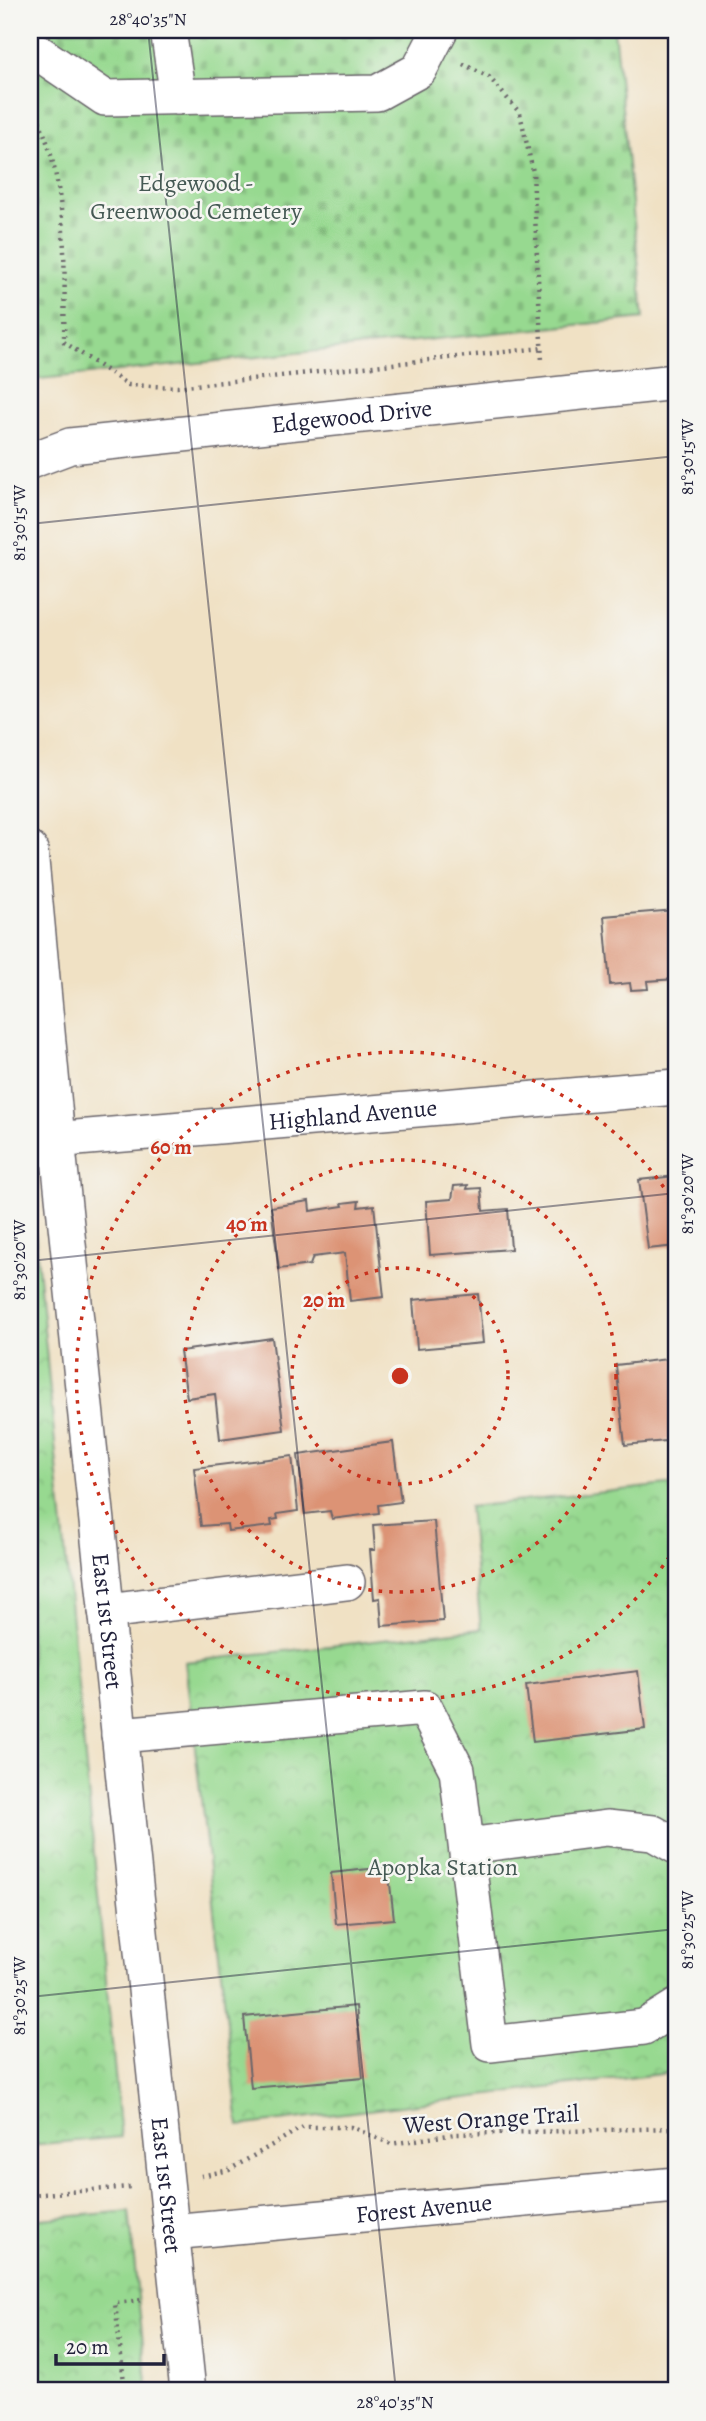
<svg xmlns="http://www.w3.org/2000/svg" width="706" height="2421" font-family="Alegreya,serif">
<defs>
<pattern id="cemetery-stones" width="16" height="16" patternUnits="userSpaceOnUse" patternTransform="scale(1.75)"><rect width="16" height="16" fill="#97d990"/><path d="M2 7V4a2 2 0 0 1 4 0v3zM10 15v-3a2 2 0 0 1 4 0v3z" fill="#82ba7d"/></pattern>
<pattern id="park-crowns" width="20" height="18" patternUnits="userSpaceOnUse" patternTransform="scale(1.75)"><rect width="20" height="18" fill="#97d990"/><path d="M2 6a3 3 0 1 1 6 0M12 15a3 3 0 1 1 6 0" fill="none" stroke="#82ba7d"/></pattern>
</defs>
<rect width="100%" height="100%" fill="#f6f6f2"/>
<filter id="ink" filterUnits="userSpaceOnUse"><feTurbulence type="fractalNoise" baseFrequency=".0143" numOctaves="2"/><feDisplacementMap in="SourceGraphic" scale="14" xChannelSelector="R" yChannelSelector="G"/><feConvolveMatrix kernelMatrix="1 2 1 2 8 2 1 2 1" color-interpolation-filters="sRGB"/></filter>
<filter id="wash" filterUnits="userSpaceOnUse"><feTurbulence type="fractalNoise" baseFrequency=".00686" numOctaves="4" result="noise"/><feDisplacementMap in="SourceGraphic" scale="28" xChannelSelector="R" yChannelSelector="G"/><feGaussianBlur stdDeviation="1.57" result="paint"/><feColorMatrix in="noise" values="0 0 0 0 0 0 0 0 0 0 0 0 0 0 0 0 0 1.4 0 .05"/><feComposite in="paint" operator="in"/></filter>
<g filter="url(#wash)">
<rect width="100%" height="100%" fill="#f0e1c4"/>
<path fill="url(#cemetery-stones)" stroke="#5c7e66" stroke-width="2" d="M30 30H614L644 318 30 380Z"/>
<g fill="url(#park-crowns)" stroke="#5c7e66" stroke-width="2">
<path d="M30 1181 121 2137 30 2145Z"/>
<path d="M676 1484V2072L239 2126 185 1662 481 1629 469 1507Z"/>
<path d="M129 2211 148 2391H30V2220Z"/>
</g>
<g id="blocks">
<g fill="#dc9375">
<path d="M675 910 676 979 647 981 648 989 631 990 630 983 610 985 604 916Z"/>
<path d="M676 1176V1246L648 1249 639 1180Z"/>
<path d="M468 1185 467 1189 481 1188 483 1211 508 1209 511 1249 430 1255 426 1201 452 1199 454 1186Z"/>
<path d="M309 1201 310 1211 343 1206 342 1203 359 1201 358 1207 374 1205 384 1297 350 1301 345 1253 313 1257 310 1265 279 1269 271 1207Z"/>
<path d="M478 1294 483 1343 417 1349 413 1300Z"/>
<path d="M272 1338 284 1430 220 1439 215 1394 187 1398 180 1351Z"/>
<path d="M676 1358V1440L625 1445 616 1365Z"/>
<path d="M393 1442 401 1502 378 1505 379 1513 332 1519 330 1511 305 1514 298 1455Z"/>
<path d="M292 1456 298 1511 277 1514 278 1519 271 1520 272 1526 228 1531 227 1524 201 1526 194 1468Z"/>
<path d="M434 1521 443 1621 382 1626 380 1598 374 1599 370 1550H375L373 1525Z"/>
<path d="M638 1671 645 1729 533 1742 526 1685Z"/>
<path d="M388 1867 394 1919 336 1924 331 1873Z"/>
<path d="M356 2006 363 2078 251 2088 244 2017Z"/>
</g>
</g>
</g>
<g filter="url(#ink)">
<use href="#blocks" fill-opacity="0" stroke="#6a656b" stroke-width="2"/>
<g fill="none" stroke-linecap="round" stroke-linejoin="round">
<g stroke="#6a656b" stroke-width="38">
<g id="minor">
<path d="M168 30 178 97"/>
<path d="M30 47 105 98 377 93 419 70 440 30"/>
<path id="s1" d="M30 461 70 446 676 382"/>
<path id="s2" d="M30 850 57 1139 188 2391"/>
<path id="s3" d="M30 1142 676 1087"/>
<path d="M106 1611 347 1582"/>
<path d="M119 1735 425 1708 457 1770 490 2044 644 2027 676 2007"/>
<path d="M467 1846 607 1828 653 1833 676 1846"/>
<path id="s4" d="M171 2232 676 2185"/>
</g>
</g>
<g stroke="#6a656b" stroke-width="4.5" stroke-dasharray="2 5" stroke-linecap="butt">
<path d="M463 64 489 77 520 113 533 172 542 362"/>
<path d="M30 102C69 174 65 262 64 342L128 385 177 387 542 348"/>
<path d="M201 2176 229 2170 303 2127H351L391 2144 455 2134 676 2128"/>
<path d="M30 2195 130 2187"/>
<path d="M125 2391 115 2303 142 2300V2297"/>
</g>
<use href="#minor" stroke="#fff" stroke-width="35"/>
</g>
</g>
<path fill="none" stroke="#22223b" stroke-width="2" stroke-opacity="0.45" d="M148 30 396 2391M30 524 676 456M30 1261 676 1193M30 1997 676 1929"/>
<g fill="none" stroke="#c8321e" stroke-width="3.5" stroke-dasharray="3.5 7">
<circle cx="400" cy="1376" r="108"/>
<circle cx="400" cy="1376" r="216"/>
<path d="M675 1548A324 324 0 1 1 675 1204"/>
</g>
<g text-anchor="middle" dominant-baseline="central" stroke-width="5" stroke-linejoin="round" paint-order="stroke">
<g font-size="24" fill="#455954" stroke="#f6f6f2">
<text x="196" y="183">Edgewood -<tspan x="196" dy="28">Greenwood Cemetery</tspan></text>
<text x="443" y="1867">Apopka Station</text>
</g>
<g font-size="24" fill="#22223b" stroke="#f6f6f2">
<text stroke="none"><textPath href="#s1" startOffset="326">Edgewood Drive</textPath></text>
<text stroke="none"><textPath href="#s3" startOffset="324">Highland Avenue</textPath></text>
<text stroke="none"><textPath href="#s2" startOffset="775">East 1st Street</textPath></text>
<text transform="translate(491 2119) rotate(-4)">West Orange Trail</text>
<text stroke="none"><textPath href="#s2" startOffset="1342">East 1st Street</textPath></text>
<text stroke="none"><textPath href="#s4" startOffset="254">Forest Avenue</textPath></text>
</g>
</g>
<circle cx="400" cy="1376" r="10" fill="#c8321e" stroke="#f6f6f2" stroke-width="3.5"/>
<g font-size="21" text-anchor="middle" font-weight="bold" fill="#c8321e" stroke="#f6f6f2" stroke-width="5" stroke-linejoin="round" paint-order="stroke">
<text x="171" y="1154">60 m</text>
<text x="247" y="1231">40 m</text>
<text x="324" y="1307">20 m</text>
</g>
<rect width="706" height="2421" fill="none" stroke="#f6f6f2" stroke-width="77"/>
<path d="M56 2354v10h108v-10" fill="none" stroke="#22223b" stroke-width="3.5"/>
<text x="66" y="2354" font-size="21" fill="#22223b" stroke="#f6f6f2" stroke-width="5" paint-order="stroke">20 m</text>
<rect x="38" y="38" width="630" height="2344" fill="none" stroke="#22223b" stroke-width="2.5"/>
<g font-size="18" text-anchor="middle" fill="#22223b">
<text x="148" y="25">28°40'35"N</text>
<text transform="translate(687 457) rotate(-90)" y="6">81°30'15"W</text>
<text transform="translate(19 523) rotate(-90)" y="6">81°30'15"W</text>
<text transform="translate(687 1194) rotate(-90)" y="6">81°30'20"W</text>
<text transform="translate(19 1260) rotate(-90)" y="6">81°30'20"W</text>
<text transform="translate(687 1930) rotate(-90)" y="6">81°30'25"W</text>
<text transform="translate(19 1996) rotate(-90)" y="6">81°30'25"W</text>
<text x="395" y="2408">28°40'35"N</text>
</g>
</svg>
